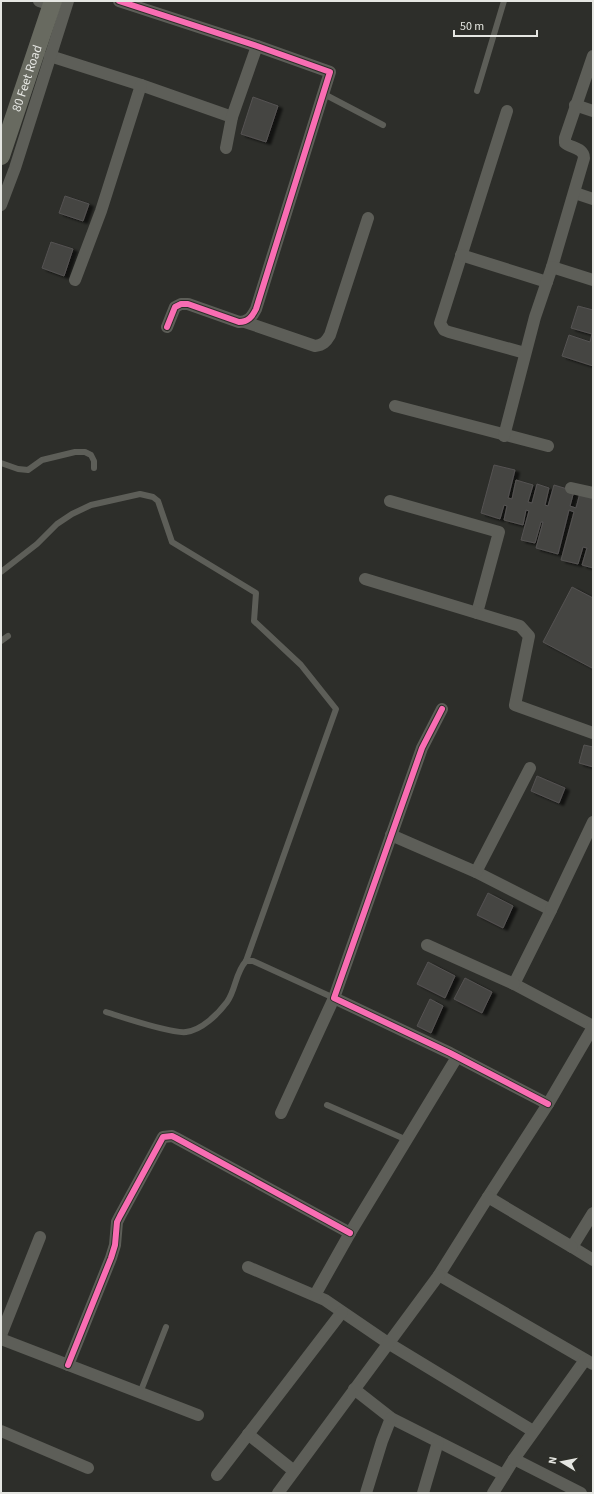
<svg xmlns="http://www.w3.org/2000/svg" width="594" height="1494" font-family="'Source Sans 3',sans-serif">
<defs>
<filter id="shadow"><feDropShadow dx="4.5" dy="2.5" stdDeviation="1" flood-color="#0009"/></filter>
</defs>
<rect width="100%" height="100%" fill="#2d2e2a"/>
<g fill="#454443" stroke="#555352" filter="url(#shadow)">
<path d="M253 97 278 106 266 142 241 134Z"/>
<path d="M65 196 89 204 83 221 59 213Z"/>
<path d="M51 242 73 249 64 276 42 268Z"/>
<path d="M578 306 593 310V366L562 356 569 335 590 342 592 334 571 328Z"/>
<path d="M494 465 515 470 508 498 512 499 516 480 533 485 528 502 532 503 537 484 549 488 545 505 548 506 554 485 574 491 570 506 576 508 580 493 593 496V568L582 565 587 548 583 547 578 564 561 560 574 512 569 510 558 554 536 548 543 522H541L535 543 521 540 529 511 526 510 523 525 504 520 507 506 504 505 500 519 481 513Z"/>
<path d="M572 587 593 598V666L592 668 543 642Z"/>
<path d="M584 745 593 747V767L579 763Z"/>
<path d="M537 776 565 788 559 803 531 791Z"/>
<path d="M488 893 513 906 503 928 477 915Z"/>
<path d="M428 962 455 976 445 998 417 984Z"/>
<path d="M465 978 492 992 482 1013 454 999Z"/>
<path d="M430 999 443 1006 431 1033 417 1026Z"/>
</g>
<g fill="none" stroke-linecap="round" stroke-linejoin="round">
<g stroke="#5d5e58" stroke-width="6">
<path d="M477 91 504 1"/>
<path d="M324 94 383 125"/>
<path d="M1 463 18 469 28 470 42 460 75 452H85L91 455 94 461V468"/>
<path d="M1 572 37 544 57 524 72 514 91 505 140 494 153 497 158 501 172 542 256 593 254 621 301 665 336 709 246 961"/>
<path d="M1 641 8 636"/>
<path d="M106 1012C122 1017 171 1034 186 1032 202 1030 218 1014 227 1002 236 990 235 973 246 961H253L334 998"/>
<path d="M327 1105 407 1140"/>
<path d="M140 1393 166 1327"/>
</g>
<g stroke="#5d5e58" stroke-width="12">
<path d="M39 1 52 5"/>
<path d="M119 1 257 46 330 72 256 309C252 317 248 322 239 322L188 304H181L175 307 167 327"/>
<path d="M50 56 141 85 232 117"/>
<path d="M575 105 593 111"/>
<path d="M507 111 440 323 444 330 449 332 525 353"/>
<path d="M226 148 232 117 257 46"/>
<path d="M575 193 593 199"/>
<path d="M1 205 15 168 68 1"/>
<path d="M461 255 547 282"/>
<path d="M552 267 584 158C584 148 571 148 565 143V138L593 56"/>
<path d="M75 280 101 211 141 85"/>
<path d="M245 322 315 346C323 345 326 342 330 335L368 218"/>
<path d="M395 406 548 446"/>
<path d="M504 436 535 317 552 267 593 280"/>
<path d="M571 488 593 493"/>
<path d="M390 501 499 532 477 613"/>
<path d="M365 579 520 626 529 636 515 705 593 733"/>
<path d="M442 709 422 748 334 998 450 1053 548 1104"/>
<path d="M391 835 476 872 551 910 514 984 593 1026"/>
<path d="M476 872 530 768"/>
<path d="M551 910 593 822"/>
<path d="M427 945 514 984"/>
<path d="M281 1113 334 998"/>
<path d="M488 1197 548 1104 593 1027"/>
<path d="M593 1213 572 1247 593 1260"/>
<path d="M572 1247 488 1197 439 1275 593 1364"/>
<path d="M248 1267 325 1300 388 1343 533 1431"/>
<path d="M315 1295 350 1233 457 1057"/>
<path d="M1 1335 40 1237"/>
<path d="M1 1339 198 1415"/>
<path d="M68 1365 111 1258 115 1245 117 1222 120 1216 163 1137 172 1136 176 1138 350 1233"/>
<path d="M354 1389 391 1418 504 1475"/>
<path d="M1 1431 88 1468"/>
<path d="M248 1434 294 1471"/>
<path d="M217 1475 342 1312"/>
<path d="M278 1493 439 1275"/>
<path d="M366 1493 382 1441 391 1418"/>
<path d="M423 1493 438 1442"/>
<path d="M493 1493 514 1459"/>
<path d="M581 1493 514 1459 585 1360"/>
</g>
<path stroke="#686a60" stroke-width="18" id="s1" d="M1 156 53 1"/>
<g stroke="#2e2f29" stroke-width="8">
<g id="cycleway">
<path d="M119 1 257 46 330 72 256 309C252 317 248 322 239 322L188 304H181L175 307 167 327"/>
<path d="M442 709 422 748 334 998 450 1053 548 1104"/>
<path d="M68 1365 111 1258 115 1245 117 1222 120 1216 163 1137 172 1136 176 1138 350 1233"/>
</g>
</g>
<use href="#cycleway" stroke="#f96db3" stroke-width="6"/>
</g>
<g text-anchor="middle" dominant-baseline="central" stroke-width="3.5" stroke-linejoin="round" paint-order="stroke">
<g font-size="13" fill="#e5e6e2" stroke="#2e2f29">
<text stroke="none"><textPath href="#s1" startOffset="82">80 Feet Road</textPath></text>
</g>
</g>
<rect width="594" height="1494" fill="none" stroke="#e5e6e2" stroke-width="4"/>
<g transform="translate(562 1462) rotate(280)" stroke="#2e2f29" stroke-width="3" paint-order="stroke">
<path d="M0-3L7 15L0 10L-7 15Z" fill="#e5e6e2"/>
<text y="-6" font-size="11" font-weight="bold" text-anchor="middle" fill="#e5e6e2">N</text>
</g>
<path d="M454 30v6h83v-6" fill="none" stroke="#e5e6e2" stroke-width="2"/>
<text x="460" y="30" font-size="12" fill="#e5e6e2" stroke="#2e2f29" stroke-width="3" paint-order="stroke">50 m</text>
</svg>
